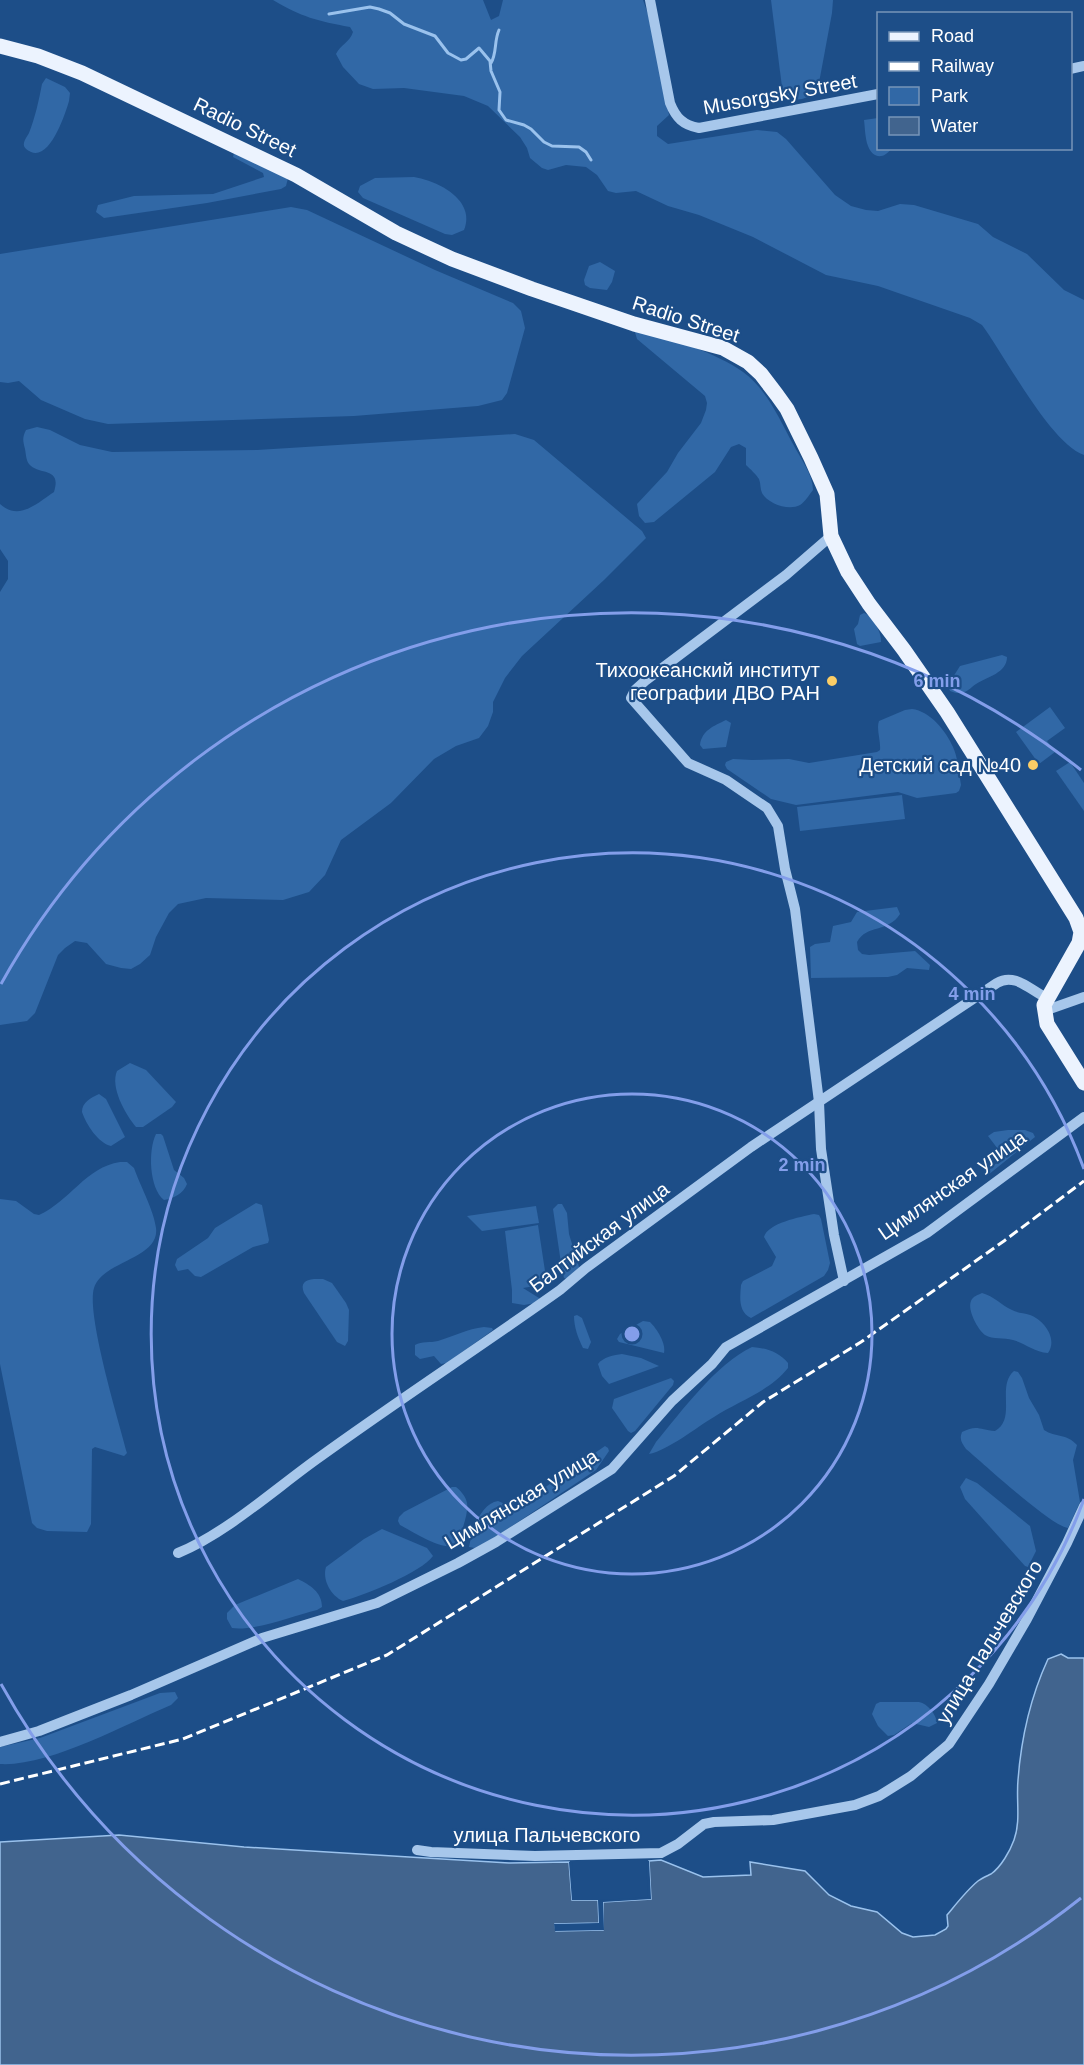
<svg xmlns="http://www.w3.org/2000/svg" width="1084" height="2065" font-family="Helvetica,sans-serif">
<rect width="100%" height="100%" fill="#1d4e88"/>
<g fill="#3168a6">
<path d="M273 0H483L491 20 499 16 503 0H643L648 14 669 115 657 126V136L668 144 757 130 777 132 786 139 835 195 851 206 866 210 878 211 900 204 914 205 978 224 993 237 1027 254 1064 290 1084 300V455C1050 443 1005 356 982 325L970 318 878 286 826 275 753 237 699 215 668 206 636 191 616 193 608 191 597 175 586 167 566 165 548 170 542 168 530 158 527 148 520 137 488 106 464 96 404 88 373 89 359 84 343 67 336 54C340 45 350 42 353 32L350 27C318 21 301 17 273 0Z"/>
<path d="M771 0H833L832 13 818 88 808 97 802 99 794 100 783 95Z"/>
<path d="M46 78 65 87 70 93 69 101C65 115 50 160 31 152 29 151 25 149 24 146 23 141 27 137 29 133 35 118 39 100 42 84Z"/>
<path d="M878 118V148L891 149C884 159 873 159 868 146 865 138 865 128 864 120Z"/>
<path d="M234 153 288 178 286 186 281 189 207 203 104 218 96 212 98 205 134 196 213 194 264 177 263 173 233 157Z"/>
<path d="M414 177C438 181 476 200 464 230L452 235 445 234 363 198 358 192 360 186 375 178Z"/>
<path d="M291 207 307 210 435 270 513 303 521 311 525 328 507 393 502 400 478 406 354 416 108 424 85 419 41 400 19 381 8 383 0 382V254Z"/>
<path d="M600 262 615 271 612 282 607 290 590 288 585 285 584 280 589 266Z"/>
<path d="M640 327C670 339 717 353 743 372 766 388 780 420 793 444 800 458 813 474 813 490 809 495 805 502 800 505 789 511 768 504 762 493 760 489 761 484 759 479 756 474 750 469 746 465V448L739 444 731 447 715 472 654 522 645 523 639 516 637 504 667 472 678 453 701 423 706 410 707 403 705 396 637 339 634 329Z"/>
<path d="M37 427 50 430 80 445 112 452 257 450 515 434 534 440 642 531 646 538 604 580 522 656 505 678 493 702V712L488 726 479 738 456 746 434 759 391 803 341 840 325 875 309 892 283 900 206 898 178 904 169 913 156 937 150 955 140 964 131 969 121 968 106 964 87 943 75 941 65 948 58 955 35 1013 27 1021 0 1025V592L8 579V561L0 549V504C19 521 36 504 54 492 62 466 39 476 29 464 26 460 26 454 25 449 23 441 22 438 26 430Z"/>
<path d="M864 613C873 616 882 633 881 642L860 646 857 644 854 629 858 624 860 615Z"/>
<path d="M1002 655 1007 657C1007 673 987 677 976 684 972 686 969 691 964 692 959 694 955 693 950 691L948 685 960 666Z"/>
<path d="M1050 707 1065 728 1047 741 1055 752 1039 764 1016 732Z"/>
<path d="M912 709C930 711 946 731 953 747 958 758 959 773 961 785L959 791 956 793 917 798 898 792 796 805 771 799 727 769 725 765 726 762 733 759 752 760 789 759 809 763 877 752 880 750C881 741 876 729 879 721L905 710Z"/>
<path d="M726 720 731 723 726 747 703 749 700 745C702 730 714 726 726 720Z"/>
<path d="M1070 762 1084 783V811L1056 771Z"/>
<path d="M902 795 905 819 800 831 797 807Z"/>
<path d="M897 907 900 914C888 933 867 924 857 942L858 950 862 954 869 955 915 951 930 965 929 970 907 968 897 975 888 977 811 978 810 947 815 944 830 942 833 926 851 922 857 912Z"/>
<path d="M130 1063 146 1070 176 1102 172 1107 143 1127H136C125 1114 110 1087 117 1071Z"/>
<path d="M99 1094 106 1099 125 1137 111 1146C98 1143 86 1124 82 1112 82 1102 91 1098 99 1094Z"/>
<path d="M1008 1130H1025L1033 1133 1035 1137 988 1175 987 1171 1004 1157 988 1136 994 1132Z"/>
<path d="M156 1134H161L163 1136 174 1170 184 1178 187 1184C183 1194 174 1198 164 1200 149 1188 148 1150 156 1134Z"/>
<path d="M120 1162H127L134 1168C140 1185 154 1211 156 1228 160 1259 102 1261 94 1288 86 1314 119 1422 127 1453L124 1456 95 1447 92 1449 91 1524 87 1532 47 1531 37 1528 32 1523 0 1364V1199L16 1201 34 1214 39 1215C70 1201 86 1167 120 1162Z"/>
<path d="M256 1203 262 1205 269 1240 268 1243 253 1247 201 1277 195 1276 188 1269 178 1271 175 1265 177 1259 208 1238 215 1228Z"/>
<path d="M558 1204H562L567 1213 569 1234 579 1267V1271L567 1279 564 1278 562 1270 553 1209Z"/>
<path d="M536 1206 539 1223 482 1231 467 1216Z"/>
<path d="M814 1214 819 1215 821 1219 830 1263 828 1270 824 1276 751 1318C738 1312 740 1297 741 1285L743 1281 772 1266 776 1257 764 1237C768 1223 800 1217 814 1214Z"/>
<path d="M538 1225 547 1284 523 1288 539 1298 541 1302 524 1305 512 1303V1290L505 1231Z"/>
<path d="M314 1279H323L332 1283 346 1303 349 1310 348 1341 345 1346 337 1342 304 1293C300 1283 305 1280 314 1279Z"/>
<path d="M982 1293C994 1296 1001 1305 1012 1310 1017 1313 1024 1313 1030 1315 1044 1320 1058 1339 1048 1353 1034 1352 1025 1343 1013 1340 1004 1337 993 1340 985 1335 978 1330 967 1310 971 1301 973 1296 978 1295 982 1293Z"/>
<path d="M577 1315 582 1318 591 1342 588 1349 583 1348C578 1338 574 1327 574 1316Z"/>
<path d="M643 1321 650 1322C657 1329 666 1343 664 1353L619 1342 617 1339 620 1334Z"/>
<path d="M484 1327 492 1328 493 1330 447 1363 441 1364 434 1356 420 1359 415 1355V1345C422 1341 430 1343 438 1341 454 1336 467 1329 484 1327Z"/>
<path d="M752 1347C766 1348 779 1352 788 1363V1368C769 1392 738 1401 714 1417 697 1427 667 1451 649 1454L656 1442C681 1412 716 1364 752 1347Z"/>
<path d="M622 1354 641 1358 659 1366 609 1384 602 1376 598 1364C603 1357 614 1355 622 1354Z"/>
<path d="M1014 1371 1018 1372 1022 1378 1029 1398 1039 1415 1044 1430C1056 1438 1066 1433 1077 1445L1073 1460 1080 1502 1068 1528C1051 1526 984 1464 966 1449 962 1443 959 1440 962 1432 977 1424 980 1430 995 1431 1017 1419 996 1386 1014 1371Z"/>
<path d="M671 1378 674 1381 673 1385 635 1431 631 1433 628 1431 612 1408 614 1399Z"/>
<path d="M605 1446 608 1448 609 1451 596 1470 494 1538 475 1548 469 1547C472 1531 480 1504 498 1501L515 1508Z"/>
<path d="M966 1478 977 1483 1030 1526 1036 1551 1028 1567 1025 1566 965 1499 960 1487Z"/>
<path d="M452 1487H456C461 1491 466 1497 467 1503 469 1513 460 1539 454 1546 439 1549 413 1532 400 1525L398 1521 399 1517 404 1512Z"/>
<path d="M382 1529 427 1548 433 1556C422 1572 363 1596 343 1601 331 1596 322 1580 326 1567L364 1539Z"/>
<path d="M298 1579C310 1585 322 1592 322 1607L317 1610C293 1616 256 1631 232 1628L227 1619V1613L235 1605Z"/>
<path d="M175 1692 178 1698 171 1705C126 1724 48 1767 0 1764V1747L40 1738 160 1693Z"/>
<path d="M880 1702H919C928 1704 936 1714 937 1723L929 1727 912 1723 894 1735 888 1736 878 1726 872 1714 876 1704Z"/>
</g>
<path fill="#41648e" stroke="#9ac2ed" stroke-width="1.5" d="M1061 1654 1068 1658H1084V2065H0V1842L119 1835 244 1847 409 1857 509 1863 569 1862 572 1900H598L599 1923 555 1924 556 1931 603 1930V1902L651 1899 649 1861 661 1860 703 1877 751 1875 750 1862 805 1871 829 1895 851 1906 877 1912 902 1933 913 1937 935 1935 946 1929 948 1926 947 1915C957 1903 967 1890 978 1881 982 1878 987 1876 991 1874 1001 1867 1010 1851 1014 1840 1021 1821 1016 1800 1018 1780 1021 1740 1031 1696 1048 1659Z"/>
<path fill="#1d4e88" d="M646 1861H649L651 1899 603 1902 604 1930 555 1931 554 1924 599 1923 598 1900H572L569 1862H572L574 1897H598L601 1900 648 1897Z"/>
<g fill="none" stroke-linecap="round" stroke-linejoin="round">
<g stroke="#9ac2ed" stroke-width="3">
<path d="M329 14 370 7 379 9 390 13 404 24 435 36 448 53 461 60 466 59 479 48 490 61 491 71 500 92 499 110 506 120 524 125 531 129 544 142 552 146 579 147 586 152 591 160"/>
<path d="M491 63C497 53 494 41 499 30"/>
</g>
<g stroke="#a7c7eb" stroke-width="10">
<path d="M650 0 670 103C676 118 683 125 699 128L878 94"/>
<path d="M1070 69 1084 66"/>
<path d="M831 536 786 575 645 681 635 690 631 698 688 763 726 780 767 808 778 826 785 869 795 909 819 1102 821 1149 834 1235 844 1281"/>
<path d="M1044 1011 1084 997"/>
<path d="M178 1553C225 1534 275 1489 317 1459 397 1401 480 1347 560 1290L586 1268 751 1147 997 983C1015 972 1031 991 1047 998"/>
<path d="M0 1742 39 1731 131 1695 262 1638 377 1603 458 1563 496 1542 612 1469 672 1401 712 1364 726 1347 927 1233 1084 1117"/>
<path d="M417 1850 431 1852 535 1856 661 1853 678 1844 704 1824 714 1822 773 1820 855 1805 879 1796 911 1776 949 1744 989 1684 1027 1619 1067 1543 1084 1506"/>
</g>
<path stroke="#ecf3fe" stroke-width="15" d="M0 46 38 56 82 73 296 175 396 233 452 259 532 289 634 324 723 348 748 362 761 374 777 395 787 409 811 458 827 494 831 536 848 572 869 604 904 650 947 712 1076 918 1081 932 1079 943 1044 1005 1047 1024 1084 1083"/>
<path stroke="#fff" stroke-width="3" stroke-dasharray="10 4.5" stroke-linecap="butt" d="M0 1784 183 1739 387 1655 674 1476 763 1402 861 1342 1004 1241 1084 1181"/>
</g>
<g fill="none" stroke="#839eea" stroke-width="3">
<circle cx="632" cy="1334" r="240"/>
<path d="M1084 1499A481 481 0 1 1 1084 1169"/>
<path d="M1081 1898A721 721 0 0 1 1 1684M1 984A721 721 0 0 1 1081 770"/>
</g>
<g fill="#fbcd66" stroke="#1d4e88" stroke-width="2">
<circle cx="832" cy="681" r="6"/>
<circle cx="1033" cy="765" r="6"/>
</g>
<g text-anchor="middle" dominant-baseline="central" stroke-width="4.5" stroke-linejoin="round" paint-order="stroke">
<g font-size="20" fill="#fff" stroke="#1d4e88">
<text transform="translate(780 94) rotate(-10)">Musorgsky Street</text>
<text transform="translate(245 127) rotate(26)">Radio Street</text>
<text transform="translate(686 319) rotate(18)">Radio Street</text>
<text transform="translate(952 1185) rotate(-35)">Цимлянская улица</text>
<text transform="translate(599 1237) rotate(-37)">Балтийская улица</text>
<text transform="translate(521 1499) rotate(-31)">Цимлянская улица</text>
<text transform="translate(989 1642) rotate(-59)">улица Пальчевского</text>
<text x="547" y="1835">улица Пальчевского</text>
</g>
<g font-size="20" fill="#fff" stroke="#1d4e88" text-anchor="end">
<text x="820" y="670">Тихоокеанский институт<tspan x="820" dy="23">географии ДВО РАН</tspan></text>
<text x="1021" y="765">Детский сад №40</text>
</g>
</g>
<circle cx="632" cy="1334" r="9" fill="#839eea" stroke="#1d4e88" stroke-width="3"/>
<g font-size="18" text-anchor="middle" font-weight="bold" fill="#839eea" stroke="#1d4e88" stroke-width="4.5" stroke-linejoin="round" paint-order="stroke">
<text x="937" y="687">6 min</text>
<text x="972" y="1000">4 min</text>
<text x="802" y="1171">2 min</text>
</g>
<rect x="877" y="12" width="195" height="138" fill="#1d4e88" stroke="#7795b8" stroke-width="1.5"/>
<rect x="889" y="32" width="30" height="9" fill="#ecf3fe" stroke="#7795b8" stroke-width="1.5"/>
<text x="931" y="42" font-size="18" fill="#ffffff">Road</text>
<rect x="889" y="62" width="30" height="9" fill="#ffffff" stroke="#7795b8" stroke-width="1.5"/>
<text x="931" y="72" font-size="18" fill="#ffffff">Railway</text>
<rect x="889" y="87" width="30" height="18" fill="#3168a6" stroke="#7795b8" stroke-width="1.5"/>
<text x="931" y="102" font-size="18" fill="#ffffff">Park</text>
<rect x="889" y="117" width="30" height="18" fill="#41648e" stroke="#7795b8" stroke-width="1.5"/>
<text x="931" y="132" font-size="18" fill="#ffffff">Water</text>
</svg>
